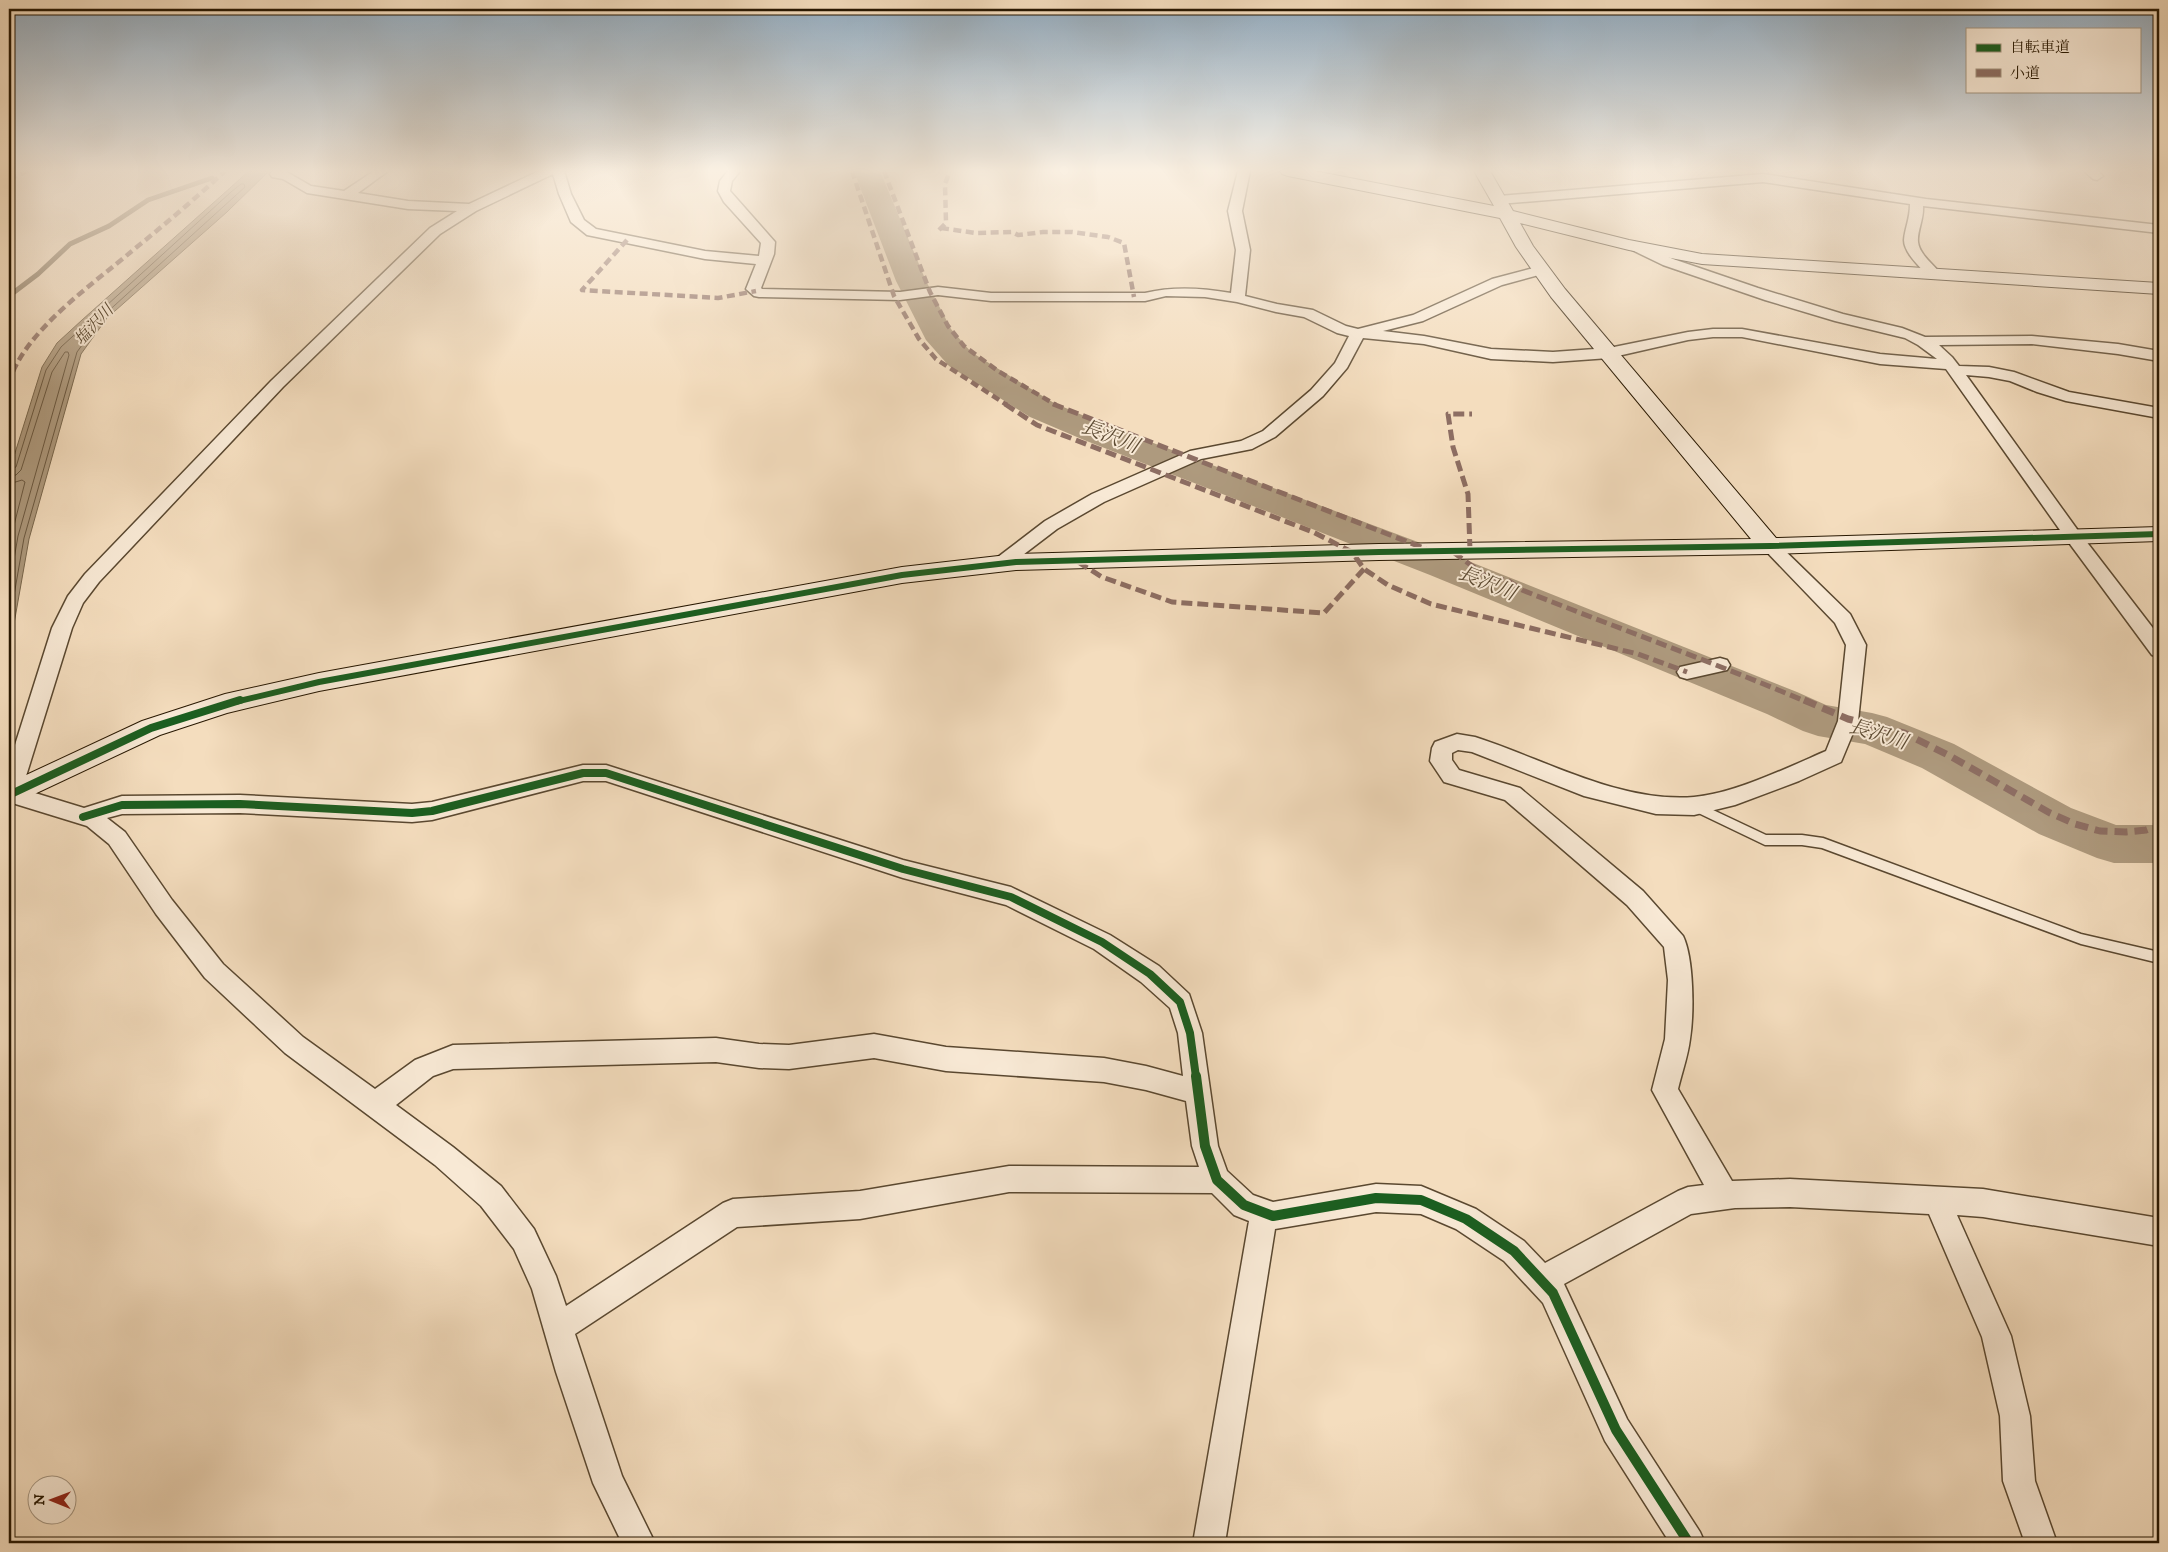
<svg xmlns="http://www.w3.org/2000/svg" width="2168" height="1552" font-family="'IM FELL DW Pica','Noto Serif JP',serif">
<rect width="100%" height="100%" fill="#f4ddbe"/>
<filter id="stains"><feTurbulence type="fractalNoise" baseFrequency=".004" numOctaves="4"/><feColorMatrix values="0 0 0 0 .2 0 0 0 0 .09 0 0 0 0 .02 0 0 0 .5 -.17"/></filter>
<radialGradient id="worn" r=".72"><stop offset=".6" stop-color="#630" stop-opacity="0"/><stop offset="1" stop-color="#630" stop-opacity=".3"/></radialGradient>
<path fill="#ae9a7e" stroke="#78664c" d="M249 171H269L227 212 107 318 81 354 29 539 9 652V472L42 367 57 343 82 320Z"/>
<g fill="none" stroke-linecap="round" stroke-linejoin="round">
<g stroke="#6a5840" stroke-width="1">
<path d="M9 470 16 467 46 370 61 347 231 192 241 184H244L245 187 104 315 77 352 24 538 9 624"/>
<path d="M9 477 16 475 21 470 52 372 65 352H68L69 355 18 536 9 588"/>
<path d="M9 484 22 480 25 482 9 545"/>
</g>
<path stroke="#78664c" stroke-width="5" d="M9 296 38 274 70 244 109 226 148 200 212 178"/>
<path fill="#ae9a7e" fill-rule="evenodd" d="M854 171H880L926 281 951 329 971 352 1054 403 1108 426 1458 557 1797 692 1826 705 1872 713 1887 717 1954 744 2071 808 2116 825H2159V863H2114L2097 858 2039 834 1922 768 1865 744 1818 736 1803 731 1767 714 1430 575 1084 440 1030 417 949 366 926 340 896 281Z"/>
<g stroke="#5a4830" stroke-width="3">
<path id="lane" d="M1694 801 1766 835H1802L1823 838 2081 934 2159 952V963L2081 944 1822 848 1802 845H1765L1690 809 1688 806 1690 803Z"/>
</g>
<g stroke="#5a4830" stroke-width="3">
<g id="street">
<path d="M272 171H285L311 186 344 191 374 171H388L358 193 408 201 469 204 539 171H564L571 194 584 220 596 229 705 251 759 256 761 243 724 202 718 191 720 181 728 171H740L732 181 730 191 775 242 774 254 761 288 762 289 900 292 938 287 991 293H1145C1174 286 1202 288 1231 293L1236 250 1228 211 1238 171H1250L1242 211 1250 250 1245 296 1277 304 1313 310 1346 326 1358 329 1413 315 1492 279 1541 266 1548 270 1546 273 1502 285 1423 321 1383 331 1424 336 1491 349 1553 352 1609 348 1688 332 1713 329H1742L1880 354 1937 359 1918 345 1905 338 1835 321 1765 300 1663 265 1630 249 1628 246 1630 243 1635 242 1673 259 1758 288 1843 314 1902 328 1925 337 2032 336 2118 344 2159 351V361L2118 354 2032 344 1939 345 1952 357 1959 366 1989 367 2014 372 2069 392 2159 408V418L2066 401 2037 392 2010 381 1989 377 1966 375 2079 532 2159 636V657L2152 655 2067 540 1946 369 1880 364 1742 337H1713L1688 340 1609 358 1553 362 1491 359 1424 344 1363 338 1347 368 1323 396 1275 437 1252 449 1201 459 1104 502 1057 529 1006 568 1000 570 994 568 991 564 994 560 1045 521 1092 494 1190 451 1241 441 1263 431 1311 390 1335 363 1349 336 1337 333 1304 317 1276 312 1237 302 1205 297 1166 296 1145 301H991L938 295 900 300 759 297 754 296 746 289 756 264 705 259 587 235 571 222 559 194 553 174 476 211 440 234 283 387 99 582 83 603 72 628 22 789 84 808 122 796 240 795 412 804 432 802 583 765H606L903 860 1011 887 1110 935 1159 966 1189 994 1202 1033 1218 1146 1227 1171 1253 1195 1273 1202 1376 1184 1421 1186 1476 1209 1524 1241 1545 1263 1678 1191 1688 1187 1704 1185 1652 1090 1665 1039 1668 980 1664 947 1627 905 1505 800 1444 782 1430 761 1432 748 1435 742 1457 734 1475 737C1544 759 1619 803 1694 797 1733 794 1789 767 1826 751L1838 721 1846 645 1835 623 1761 546 1764 542 1770 540 1776 542 1850 614 1866 645 1858 721 1841 762 1799 781 1735 805 1694 815 1656 814 1584 796 1472 752 1458 750 1452 753V760L1459 770 1520 788 1643 891 1683 936C1694 959 1694 1014 1690 1039 1688 1056 1682 1072 1678 1089L1732 1181 1790 1179 1983 1189 2159 1218V1246L1983 1217 1957 1215 2011 1336 2030 1416 2035 1481 2057 1543H2025L2003 1481 2000 1416 1982 1337 1929 1214 1790 1207 1735 1208 1691 1214 1564 1284 1627 1419 1700 1532 1705 1543H1670L1605 1441 1543 1303 1504 1261 1456 1229 1421 1214 1376 1212 1275 1229 1225 1543H1193L1249 1221 1234 1215 1212 1193 1009 1192 860 1219 737 1227 575 1334 622 1476 655 1543H622L593 1483 556 1372 532 1289 514 1249 481 1206 435 1165 285 1053 205 978 156 914 109 844 87 826 9 802V764L52 628 68 596 85 574 271 381 430 228 457 211 408 209 307 193 283 179 272 177 270 174ZM583 781H606L903 878 1006 905 1094 949 1141 982 1170 1008 1178 1033 1183 1076 1146 1066 1104 1058 946 1047 874 1034 789 1045 759 1044 716 1038 453 1045 415 1060 375 1089 303 1037 223 964 172 900 125 832 107 818 122 814 240 813 412 822 432 820ZM874 1058 946 1071 1104 1082 1146 1090 1186 1101 1192 1146 1199 1167 1009 1166 860 1191 733 1199 723 1203 566 1306 556 1276 534 1229 501 1186 453 1147 396 1105 433 1076 453 1069 716 1062 759 1068 789 1069Z"/>
<path d="M2084 171H2098L2103 176 2097 180 2093 179Z"/>
<path d="M1763 174 1926 199 2159 225V233L1923 206C1924 219 1917 231 1918 242 1919 254 1934 265 1941 274L1934 278 1929 277C1921 268 1904 253 1904 240 1905 228 1910 219 1910 204L1763 182 1499 204 1493 200 1499 196Z"/>
<path d="M1720 658 1727 660 1730 665 1727 670 1687 679 1680 677 1677 672 1680 667Z"/>
</g>
</g>
<g stroke="#271701" stroke-width="2">
<path id="secondary" d="M1280 171H1314L1494 206 1474 171H1490L1513 211 1629 240 1702 254 2159 283V294L1702 264 1629 250 1520 223 1533 246 1565 289 1776 538 2159 527V541L1770 554 1379 560 1016 570 902 583 319 691 227 713 160 735 9 806V783L142 721 225 694 319 673 902 567 1016 554 1379 544 1751 539 1551 297 1516 247 1500 218 1288 176 1282 174Z"/>
</g>
<use href="#lane" fill="#f8e9d5" fill-rule="evenodd"/>
<use href="#street" fill="#f8e9d5" fill-rule="evenodd"/>
<use href="#secondary" fill="#f8e9d5" fill-rule="evenodd"/>
<g stroke="#8d6e63" stroke-width="4.5" stroke-dasharray="8 4.5" stroke-linecap="butt">
<path d="M852 171 894 296 919 339 936 359 1007 405"/>
<path d="M884 171 930 292 948 326 964 346 998 371 1056 405"/>
<path d="M9 179 28 171"/>
<path d="M941 228 976 233 1012 232 1018 235 1043 232H1072L1108 237 1124 243 1134 297"/>
<path d="M939 230 946 223 945 184 950 171"/>
<path d="M627 240 582 290 718 298 756 291"/>
<path d="M9 383C23 332 93 284 132 251 164 225 195 199 225 171"/>
</g>
<g stroke="#8d6e63" stroke-width="5" stroke-dasharray="11 5" stroke-linecap="butt">
<path d="M1005 404 1037 425 1313 532 1352 552 1364 569 1388 585 1431 604 1638 654 1687 672"/>
<path d="M1053 404 1426 549"/>
<path d="M1470 550 1468 494 1453 447 1448 414H1472"/>
<path d="M1453 552 1486 576 1509 581 1522 590C1617 628 1713 662 1807 702"/>
<path d="M1078 562 1102 577 1172 602 1324 613 1364 569"/>
</g>
<path stroke="#8d6e63" stroke-width="7" stroke-dasharray="13 7" stroke-linecap="butt" d="M1804 700 1848 719 1904 733 1950 756 2050 813 2075 824 2100 831 2126 832 2146 830 2159 825"/>
<g stroke="#f8e9d5" stroke-width="9">
<path id="cycleway-far2" d="M235 702 319 682 902 575 1016 562 1379 552 1770 546 2159 534"/>
</g>
<g stroke="#f8e9d5" stroke-width="11">
<g id="cycleway-far1">
<path d="M9 795 151 728 240 700"/>
<path d="M83 817 122 805 240 804 412 813 432 811 583 773H606L903 869 1011 897 1102 942 1150 974 1180 1002 1190 1033 1196 1077"/>
</g>
</g>
<g stroke="#f8e9d5" stroke-width="13">
<path id="cycleway" d="M1196 1076 1205 1146 1217 1180 1244 1205 1273 1216 1376 1198 1421 1200 1466 1219 1514 1251 1553 1293 1616 1430 1689 1543"/>
</g>
<use href="#cycleway-far2" stroke="#1b5e20" stroke-width="6"/>
<use href="#cycleway-far1" stroke="#1b5e20" stroke-width="8"/>
<use href="#cycleway" stroke="#1b5e20" stroke-width="10"/>
</g>
<linearGradient id="sky" x2="0" y2="1"><stop stop-color="#91aabe"/><stop offset="0.44" stop-color="#faf0e2"/><stop offset="1" stop-color="#faf0e2" stop-opacity="0"/></linearGradient>
<rect width="2168" height="388" fill="url(#sky)"/>
<g text-anchor="middle" dominant-baseline="central" stroke-width="4" stroke-linejoin="round" paint-order="stroke">
<g font-size="16" font-style="italic" fill="#5d4b33" stroke="#f8e9d5">
<text transform="translate(94 325) rotate(-47)">塩沢川</text>
</g>
<g font-size="20" font-style="italic" fill="#5d4b33" stroke="#f8e9d5">
<text transform="translate(1110 437) rotate(21)">長沢川</text>
<text transform="translate(1487 584) rotate(22)">長沢川</text>
<text transform="translate(1878 735) rotate(17)">長沢川</text>
</g>
</g>
<rect width="2168" height="1552" fill="none" stroke="#f4ddbe" stroke-width="30"/>
<rect x="10" y="10" width="2148" height="1532" fill="none" stroke="#271701" stroke-width="2.5"/>
<rect x="15" y="15" width="2138" height="1522" fill="none" stroke="#271701"/>
<rect x="1966" y="28" width="175" height="65" fill="#f8e9d5" stroke="#a49580"/>
<rect x="1976" y="44" width="25" height="8" fill="#1b5e20" stroke="#a49580"/>
<text x="2010" y="52" font-size="15" fill="#271701">自転車道</text>
<rect x="1976" y="69" width="25" height="8" fill="#8d6e63" stroke="#a49580"/>
<text x="2010" y="78" font-size="15" fill="#271701">小道</text>
<g transform="translate(52 1500) rotate(271)"><circle r="24" fill="#f8e9d5" stroke="#a49580"/>
<path d="M0-4L9 19L0 12L-9 19Z" fill="#8f2418"/>
<text y="-8" font-size="14" font-weight="bold" text-anchor="middle" fill="#271701">N</text>
</g>
<rect width="100%" height="100%" filter="url(#stains)"/>
<rect width="100%" height="100%" fill="url(#worn)"/>
</svg>
